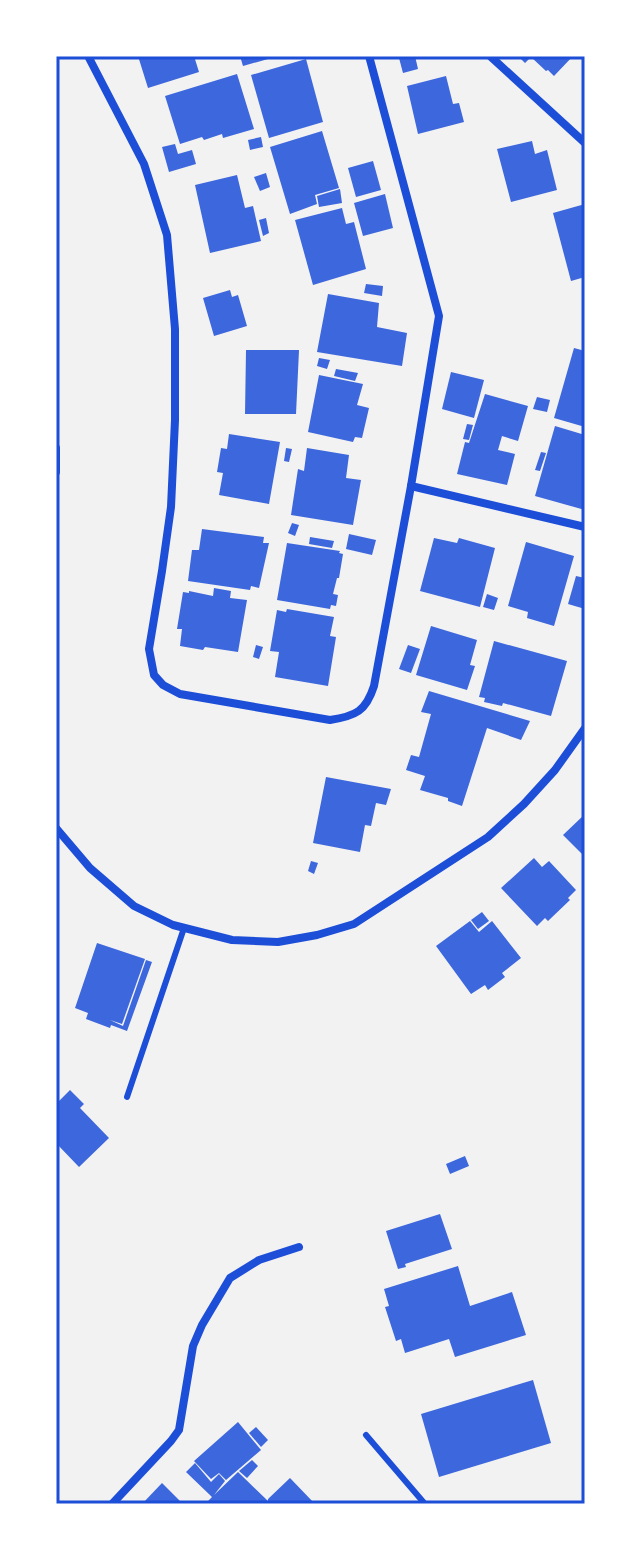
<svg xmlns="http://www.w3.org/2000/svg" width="641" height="1560" font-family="'PT Sans',sans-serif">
<rect width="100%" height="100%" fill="#f2f2f2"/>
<g fill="#3d67dc">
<path d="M138 56H194L199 72 148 88Z"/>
<path d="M240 56H274L275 57 243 66Z"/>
<path d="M408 56H415L418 69 403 73 399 58Z"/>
<path d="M518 56H573L554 76 548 70 546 71 531 57 525 63Z"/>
<path d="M306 59 323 122 269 138 251 75Z"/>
<path d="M237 74 254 129 223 138 222 134 204 140 202 137 180 144 165 96Z"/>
<path d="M446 76 453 104 459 103 464 122 418 134 407 86Z"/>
<path d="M322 131 339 188 315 195 317 204 290 214 270 147Z"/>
<path d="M261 137 263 147 250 150 248 140Z"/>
<path d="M532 141 535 154 547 150 557 190 511 202 497 149Z"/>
<path d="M175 144 178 154 192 150 196 164 169 172 162 147Z"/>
<path d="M373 161 381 190 356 197 348 168Z"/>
<path d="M266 173 270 187 260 191 254 177Z"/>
<path d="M237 175 245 208 253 206 261 241 210 253 195 185Z"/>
<path d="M340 189 342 203 319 207 317 196Z"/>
<path d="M385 194 393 228 363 236 354 203Z"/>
<path d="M585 204V277L571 281 553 213Z"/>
<path d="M342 208 346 224 354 222 366 269 313 285 295 220Z"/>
<path d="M266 218 269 233 263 236 259 220Z"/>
<path d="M366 284 383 286 382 296 364 293Z"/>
<path d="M230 290 232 297 238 295 247 326 214 336 203 298Z"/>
<path d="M328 294 379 303 377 327 407 333 402 366 317 352Z"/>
<path d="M574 348 585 351V427L554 418Z"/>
<path d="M246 350H299L296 414H245Z"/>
<path d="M319 358 330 360 327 369 317 366Z"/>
<path d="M336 369 358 373 355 381 334 376Z"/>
<path d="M451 372 484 380 474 418 442 409Z"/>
<path d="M319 375 363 384 357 405 369 408 362 438 355 437 353 442 308 432Z"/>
<path d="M485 394 528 406 518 441 502 436 498 450 515 454 507 485 457 474 465 442 469 443Z"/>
<path d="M537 397 550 400 547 412 533 409Z"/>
<path d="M467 424 473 425 469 440 463 439Z"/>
<path d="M555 426 585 435V510L535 496Z"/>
<path d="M229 434 280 442 269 504 219 495 223 473 217 472 221 448 227 449Z"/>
<path d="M286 448 292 449 289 462 284 461Z"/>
<path d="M307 448 349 455 346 478 361 480 353 525 291 515 298 469 304 471Z"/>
<path d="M541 452 546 453 540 471 535 470Z"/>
<path d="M292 523 299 525 295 536 288 533Z"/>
<path d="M202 529 264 537 263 543H269L259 588 251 586 250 590 188 581 192 550H199Z"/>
<path d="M349 534 376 540 372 555 346 549Z"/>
<path d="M310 537 334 541 332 548 309 544Z"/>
<path d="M434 538 457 543 459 538 495 548 480 607 420 591Z"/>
<path d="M526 542 574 556 554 626 527 618 528 612 508 606Z"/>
<path d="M287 543 340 551 339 553 343 554 339 578H337L333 594 338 595 336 606 331 605 330 609 277 600Z"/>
<path d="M576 576 585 578V609L568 604Z"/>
<path d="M214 588 231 591 230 598 247 600 238 652 205 647 203 650 180 646 182 629H177L183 592 189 593V591L213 596Z"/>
<path d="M487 594 498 598 494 610 483 607Z"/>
<path d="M287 609 334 617 330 636 336 637 328 686 275 677 279 652 270 651 277 610 286 612Z"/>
<path d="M431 626 477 640 470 665 475 666 467 690 416 675Z"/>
<path d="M494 641 567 661 551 716 503 703 502 706 484 702 485 698 479 697Z"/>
<path d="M256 645 263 647 259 659 253 657Z"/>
<path d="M408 645 420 649 411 673 399 669Z"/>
<path d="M429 691 530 721 521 740 487 728 462 806 448 801V798L420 790 425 776 406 770 411 755 419 757 431 714 421 712Z"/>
<path d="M326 777 391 789 386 805 376 803 371 826 365 825 360 852 313 843Z"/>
<path d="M585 814V857L563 835Z"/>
<path d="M534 858 542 867 549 861 576 890 568 898 570 900 548 921 545 918 537 926 501 888Z"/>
<path d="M311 861 318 863 314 874 308 871Z"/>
<path d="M482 912 489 921 478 929 471 920Z"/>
<path d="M470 921 479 932 492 921 521 958 502 973 505 977 488 990 485 985 471 994 436 946Z"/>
<path d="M97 943 145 959 122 1024 110 1020 123 1026 146 960 152 962 127 1031 111 1025 110 1028 86 1019 88 1013 75 1008Z"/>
<path d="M70 1090 84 1104 80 1108 109 1138 79 1167 56 1143V1104Z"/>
<path d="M465 1156 469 1166 450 1174 446 1164Z"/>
<path d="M440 1214 452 1249 405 1264 406 1267 398 1269 386 1231Z"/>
<path d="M458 1266 470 1306 512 1292 526 1335 455 1357 449 1339 405 1353 401 1339 396 1341 385 1307 389 1306 384 1289Z"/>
<path d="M533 1380 551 1443 439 1477 421 1414Z"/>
<path d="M238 1422 261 1450 226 1480 219 1473 211 1479 194 1461Z"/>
<path d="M256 1427 268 1440 261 1447 249 1433Z"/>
<path d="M252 1460 258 1466 247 1478 239 1471Z"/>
<path d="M195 1463 211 1482 219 1474 225 1481 214 1495 238 1472 268 1501V1499L290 1478 315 1504H205L212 1497 186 1472Z"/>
<path d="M162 1483 183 1504H142Z"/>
</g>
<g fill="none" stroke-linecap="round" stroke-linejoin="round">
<g stroke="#1d4ed8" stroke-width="6">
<path d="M127 1097 184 928"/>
<path d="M366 1435 425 1504"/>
</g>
<g stroke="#1d4ed8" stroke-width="8">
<path d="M88 56 144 164 167 235 175 329V420L171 507 162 571 149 649 154 675 163 685 180 694 330 720C356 716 366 711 374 686L411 486"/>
<path d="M369 56 439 316 411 486 585 527"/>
<path d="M490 56 585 143"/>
<path d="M56 448V472"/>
<path d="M56 828 90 868 134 906 173 925 232 940 278 942 317 935 354 924 488 837 524 804 555 770 585 728"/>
<path d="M112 1504 171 1441 179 1430 193 1346 202 1325 230 1278 259 1260 299 1247"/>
</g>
</g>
<rect width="641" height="1560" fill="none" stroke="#ffffff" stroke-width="116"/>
<rect x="58" y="58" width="525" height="1444" fill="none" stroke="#1d4ed8" stroke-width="3"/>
</svg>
